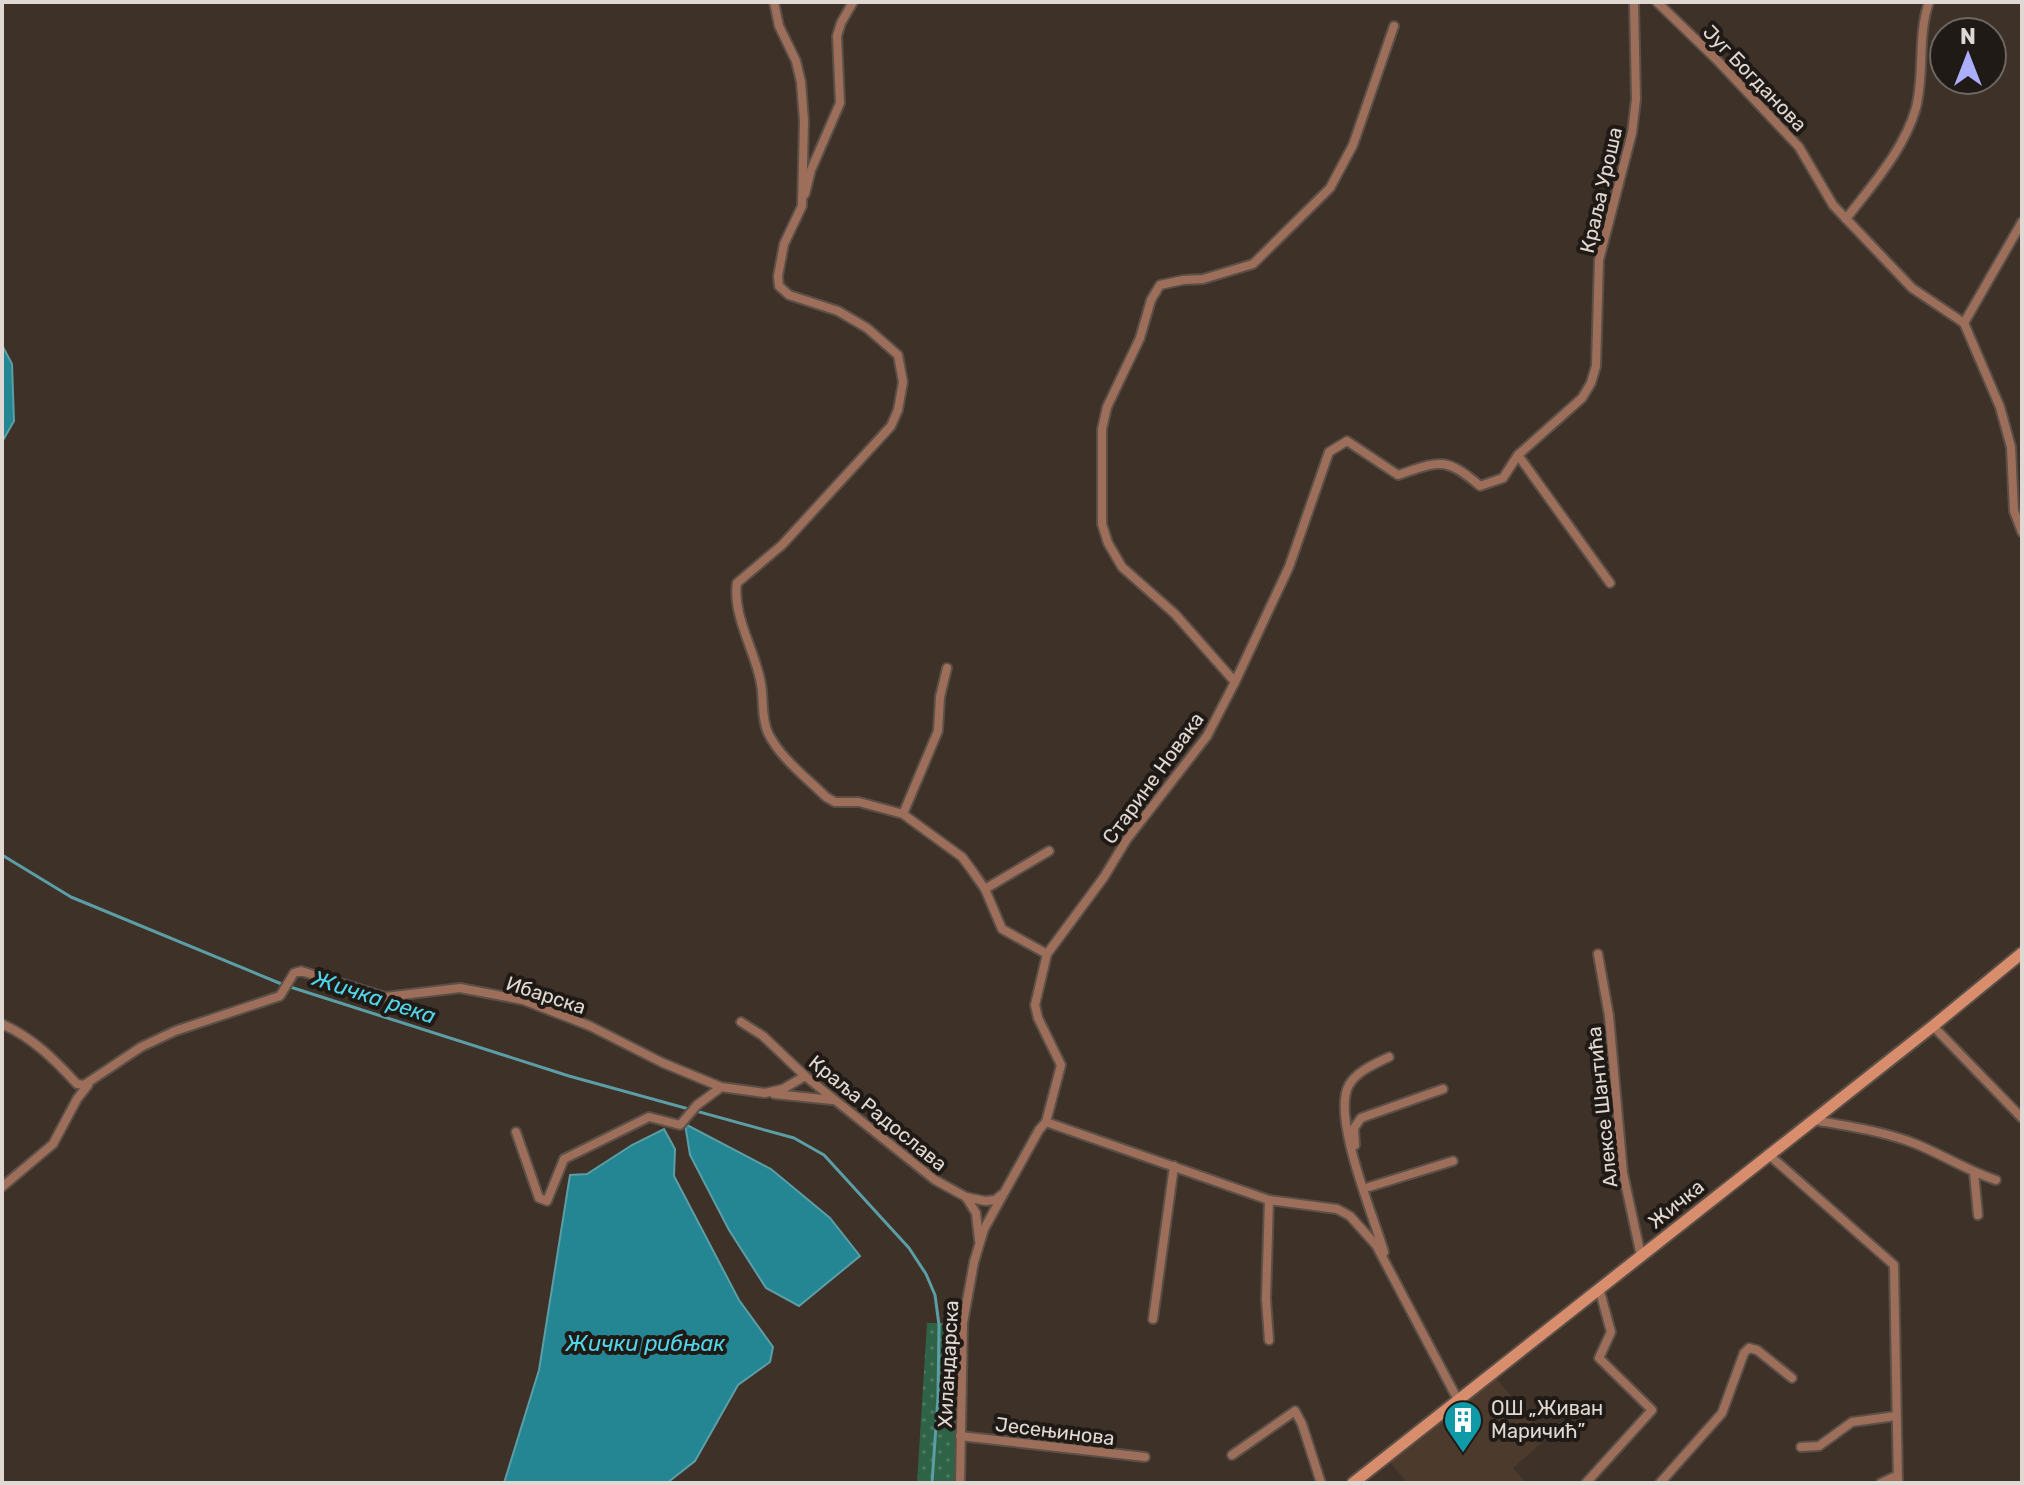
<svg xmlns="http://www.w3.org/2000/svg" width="2024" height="1485" font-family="Rubik,sans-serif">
<defs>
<pattern id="grass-dots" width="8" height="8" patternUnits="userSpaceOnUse" patternTransform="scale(2)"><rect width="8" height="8" fill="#2f6347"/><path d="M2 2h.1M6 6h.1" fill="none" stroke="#4d7961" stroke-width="1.8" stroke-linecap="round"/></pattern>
</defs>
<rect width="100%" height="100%" fill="#3e3128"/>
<path fill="#4c3a2c" d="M1492 1373 1546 1439 1513 1468 1526 1483H1407L1386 1457Z"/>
<path fill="url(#grass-dots)" d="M927 1323H963L960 1483H917Z"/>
<g fill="#248593" stroke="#5c9ea6" stroke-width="2">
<path d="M2 345 12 364 14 421 2 442Z"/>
<path d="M685 1124 771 1169 830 1218 860 1256 799 1306 766 1288 729 1230 690 1155Z"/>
<path d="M664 1129 675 1149 674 1176 739 1300 773 1347 770 1362 738 1385 695 1461 667 1483H504L539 1370 570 1175 587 1174 632 1145Z"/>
</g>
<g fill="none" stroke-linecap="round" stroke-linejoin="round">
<path stroke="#5c9ea6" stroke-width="3" d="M2 855 71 897 284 985 569 1076 794 1138 824 1155 909 1248 926 1274 935 1295 939 1325 938 1397 932 1483"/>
<g stroke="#5b4f47" stroke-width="12">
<g id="street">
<path d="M774 2 779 26 796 61 801 82 804 121 802 206 784 244 778 276 779 286 789 295 838 311 867 328 898 355 903 382 898 410 891 426 782 545 737 583C732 616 756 652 761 684 764 701 761 717 768 733 781 759 806 777 826 797L835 802H859L903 814 940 841 962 857 971 869 985 889 1002 929 1047 954"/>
<path d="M1657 2 1716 59 1799 147 1833 205 1912 288 1964 323 2000 407 2011 447 2014 511 2022 532"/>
<path d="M805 194 811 170 840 103 837 36 841 23 853 2"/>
<path d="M1846 219C1872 185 1904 150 1916 108 1925 72 1917 37 1929 2"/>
<path d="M1964 323 2022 222"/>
<path d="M1518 455 1610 583"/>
<path d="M1235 682 1175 614 1122 567 1108 543 1102 524V429L1107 407 1140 338 1151 300 1160 285 1183 280 1203 279 1253 264 1330 188 1353 145 1394 26"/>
<path d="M903 814 938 731 940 697 947 668"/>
<path d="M985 889 1049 851"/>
<path d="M1598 954 1609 1016 1623 1173 1641 1256"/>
<path d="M741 1022 763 1036 805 1076 935 1180 966 1197 985 1201 995 1200 1001 1195"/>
<path d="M2 1024C33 1038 54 1059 77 1084L84 1085 141 1047 175 1031 280 996 294 973 301 971 385 997 460 988 523 1000 590 1026 663 1063 721 1087 765 1093 783 1089 805 1076"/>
<path d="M1933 1026 2022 1118"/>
<path d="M774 1094 832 1100"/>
<path d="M1813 1120C1847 1126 1883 1131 1916 1144 1943 1155 1968 1171 1996 1180"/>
<path d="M1046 1122 1269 1200 1337 1209 1350 1216 1376 1245 1458 1400"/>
<path d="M516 1132 539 1198 547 1201 564 1159 649 1117 680 1125 697 1105 720 1088"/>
<path d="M1355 1145 1354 1128 1361 1118 1443 1089"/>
<path d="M1768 1154 1894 1265 1898 1483"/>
<path d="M1974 1173 1978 1215"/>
<path d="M2 1187 53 1144 77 1099 88 1085"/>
<path d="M1369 1187 1453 1161"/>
<path d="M966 1197 976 1213 979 1240"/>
<path d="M1384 1252C1374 1217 1331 1116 1349 1085 1357 1071 1375 1064 1389 1057"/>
<path d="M1153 1319 1174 1166"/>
<path d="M1269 1340 1266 1299 1269 1200"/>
<path d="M960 1436 1145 1457"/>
<path d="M1801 1447 1819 1446 1852 1422 1896 1416"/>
<path d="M1232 1455 1295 1411 1302 1424 1321 1483"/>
<path d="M960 1483 963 1323 974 1262 984 1229 1039 1130 1046 1122 1061 1065 1038 1018 1035 1005 1047 954 1104 877 1127 839 1207 736 1235 682 1289 567 1329 452 1347 441 1398 475C1440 461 1445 456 1480 486L1503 478 1518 455 1582 398 1591 383 1596 366 1599 260 1632 133 1636 99 1634 2"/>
<path d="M1586 1483 1652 1410 1599 1358 1611 1332 1599 1288"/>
<path d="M1660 1483 1722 1413 1744 1353 1749 1348 1757 1350 1792 1378"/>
<path d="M1881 1483 1896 1476"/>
</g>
</g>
<g stroke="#5b4f47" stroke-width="15">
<path id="secondary" d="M1353 1483 1933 1026 2022 953"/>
</g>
<use href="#street" stroke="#9d6f5a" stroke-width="8"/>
<use href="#secondary" stroke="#d88e6d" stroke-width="11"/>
</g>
<defs>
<g id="building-pin" transform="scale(2)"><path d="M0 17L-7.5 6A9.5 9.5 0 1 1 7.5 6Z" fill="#0f9aa8" stroke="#201a16"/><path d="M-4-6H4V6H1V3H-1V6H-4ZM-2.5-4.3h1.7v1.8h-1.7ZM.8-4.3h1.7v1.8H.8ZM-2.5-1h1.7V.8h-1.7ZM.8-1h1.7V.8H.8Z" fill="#fff"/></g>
</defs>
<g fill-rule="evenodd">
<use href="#building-pin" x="1463" y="1420"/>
</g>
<g text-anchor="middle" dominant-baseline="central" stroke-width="8" stroke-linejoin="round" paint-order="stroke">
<g font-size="20" fill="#e0d8d2" stroke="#201a16">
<text transform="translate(1755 78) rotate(46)">Југ Богданова</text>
<text transform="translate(1601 190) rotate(-77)">Краља Уроша</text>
<text transform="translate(1153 778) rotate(-54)">Старине Новака</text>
<text transform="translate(546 995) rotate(18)">Ибарска</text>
<text transform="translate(1602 1107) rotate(-96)">Алексе Шантића</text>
<text transform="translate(878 1113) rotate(39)">Краља Радослава</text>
<text transform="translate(1676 1204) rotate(-39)">Жичка</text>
<text transform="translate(948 1364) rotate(-87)">Хиландарска</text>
<text transform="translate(1055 1431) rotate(7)">Јесењинова</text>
</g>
<g font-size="20" fill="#e0d8d2" stroke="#201a16" text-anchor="start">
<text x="1491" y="1408">ОШ „Живан<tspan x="1491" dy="23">Маричић”</tspan></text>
</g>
<g font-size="22" font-style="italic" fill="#50d6eb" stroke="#201a16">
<text transform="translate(374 997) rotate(18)">Жичка река</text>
<text x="645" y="1343">Жички рибњак</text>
</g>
</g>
<rect width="2024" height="1485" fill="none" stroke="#e0d8d2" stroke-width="8"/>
<g transform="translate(1968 56)"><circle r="38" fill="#201a16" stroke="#6d6661" stroke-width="2"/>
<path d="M0-6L14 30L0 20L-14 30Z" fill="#abaffb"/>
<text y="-12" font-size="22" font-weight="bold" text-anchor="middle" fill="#e0d8d2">N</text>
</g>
</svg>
